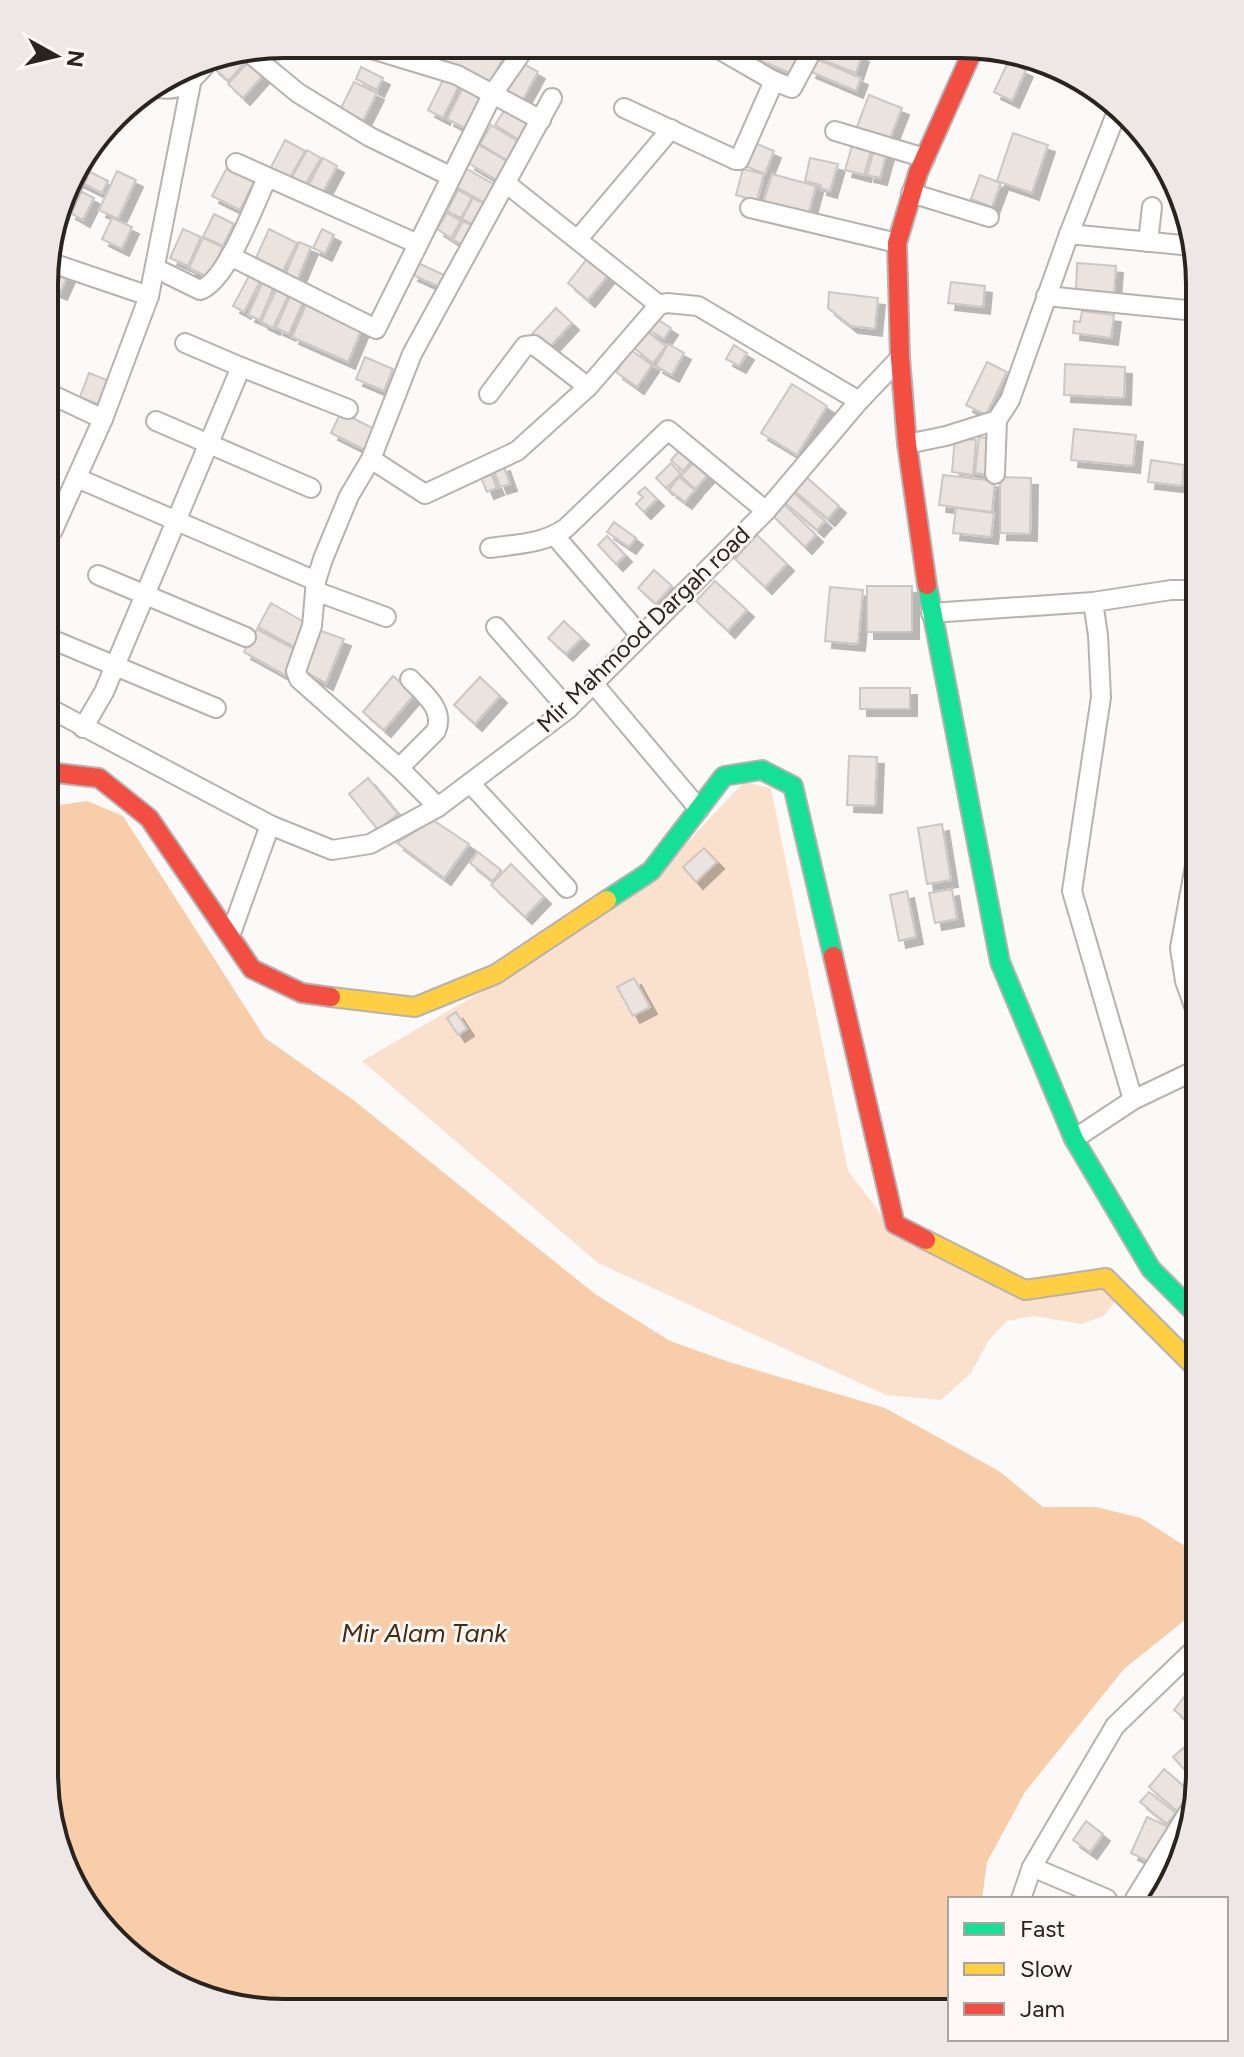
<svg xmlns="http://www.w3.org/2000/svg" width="1244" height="2057" font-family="Figtree,sans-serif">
<defs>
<filter id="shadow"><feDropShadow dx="7" dy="7" stdDeviation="0" flood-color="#0004"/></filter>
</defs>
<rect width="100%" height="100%" fill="#fcfaf8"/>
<path fill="#fae1cd" d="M744 782 771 788 848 1171 894 1231 1023 1295 1104 1281 1116 1300 1104 1316 1081 1324 1034 1316 1007 1321 989 1340 971 1373 941 1400 886 1395 598 1263 362 1061 550 952 649 883Z"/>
<path fill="#f7cdaa" d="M87 801 123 816 265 1038 352 1099 595 1294 670 1341 729 1362 885 1408 999 1471 1043 1507H1096L1141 1518 1185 1546 1200 1559V1608L1124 1669 1025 1792 987 1862 982 1899H950V2013L253 2011 137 1963 62 1865 44 1773 45 807Z"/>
<g fill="#eae3de" stroke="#ccc7c3" stroke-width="2" filter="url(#shadow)">
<path d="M417 45H441L436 57 415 48Z"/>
<path d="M446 45H484L504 56 488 87 438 61Z"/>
<path d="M764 47H807L795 75 759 60Z"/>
<path d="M815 47H842L862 55 856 73 812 56Z"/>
<path d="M243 52 249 57 229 81 212 67 222 56Z"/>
<path d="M252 58 267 71 243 98 228 84Z"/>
<path d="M814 58 861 78 856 91 809 71Z"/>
<path d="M517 60 538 72 520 105 498 93Z"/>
<path d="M1008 62 1026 70 1012 101 994 92Z"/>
<path d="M361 67 383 78 377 90 356 79Z"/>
<path d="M446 74 461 82 443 118 428 110Z"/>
<path d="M354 82 377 93 363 121 340 110Z"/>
<path d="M465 83 487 94 469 130 447 119Z"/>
<path d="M869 95 902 108 888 144 855 132Z"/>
<path d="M507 106 533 122 521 141 495 125Z"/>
<path d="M491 125 521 143 510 162 480 144Z"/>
<path d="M1013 133 1048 145 1032 193 997 181Z"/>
<path d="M854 139 873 145 864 175 845 170Z"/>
<path d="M285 140 305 151 289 180 270 169Z"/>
<path d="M755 143 774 151 765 174 745 166Z"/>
<path d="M479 145 510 163 499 181 468 163Z"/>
<path d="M875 146 888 149 880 178 867 175Z"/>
<path d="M307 150 321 158 305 185 292 177Z"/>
<path d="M323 158 337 166 322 194 308 186Z"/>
<path d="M810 158 838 164 830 191 820 188 821 185 805 181Z"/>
<path d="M229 164 256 178 240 210 212 196Z"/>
<path d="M82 168 108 181 102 193 76 180Z"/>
<path d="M467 169 495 185 485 203 456 187Z"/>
<path d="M743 169 764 174 757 201 736 195Z"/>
<path d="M117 171 136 180 118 219 99 210Z"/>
<path d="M772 174 816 186 808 215 763 203Z"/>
<path d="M980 175 1001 183 992 207 971 199Z"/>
<path d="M458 190 472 198 461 218 447 211Z"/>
<path d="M80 191 94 198 83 220 69 212Z"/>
<path d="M473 198 489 206 478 227 462 219Z"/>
<path d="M447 213 461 221 451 238 437 229Z"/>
<path d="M214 214 234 224 223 246 203 237Z"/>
<path d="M112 218 132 227 122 249 102 239Z"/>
<path d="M463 221 478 229 468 248 453 240Z"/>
<path d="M183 229 201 237 188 266 170 258Z"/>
<path d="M269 229 297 243 283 271 256 258Z"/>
<path d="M322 229 334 235 325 254 313 248Z"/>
<path d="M203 238 223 247 208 277 189 268Z"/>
<path d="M299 242 311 247 297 281 285 276Z"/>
<path d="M590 255 611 272 588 300 568 283Z"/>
<path d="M416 262 444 275 439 287 411 274Z"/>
<path d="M1077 263 1116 266 1114 294 1076 291Z"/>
<path d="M59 268 69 273 60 293 49 288Z"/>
<path d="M251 272 262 278 244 312 233 306Z"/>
<path d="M264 279 275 284 260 320 248 315Z"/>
<path d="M951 282 985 286 983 307 948 303Z"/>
<path d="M278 286 290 292 273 328 261 322Z"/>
<path d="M829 292 878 298 875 329 851 326 828 308Z"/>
<path d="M291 294 304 300 289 334 276 328Z"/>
<path d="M308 300 364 324 348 362 292 337Z"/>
<path d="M556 308 572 323 548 349 532 334Z"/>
<path d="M1082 311 1114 315 1111 338 1073 333 1074 321 1080 322Z"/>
<path d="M654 317 671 328 664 339 647 329Z"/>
<path d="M647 331 666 346 653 363 634 348Z"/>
<path d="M668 344 684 353 672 375 656 366Z"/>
<path d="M734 345 747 353 739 366 726 359Z"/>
<path d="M631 350 652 365 637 387 616 372Z"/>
<path d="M365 357 393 369 384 391 356 379Z"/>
<path d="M987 362 1007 372 986 415 966 405Z"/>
<path d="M1065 364 1125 367 1124 398 1064 395Z"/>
<path d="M89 373 107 380 98 404 80 397Z"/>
<path d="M792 384 827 406 797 455 761 433Z"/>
<path d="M341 412 380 432 369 452 331 433Z"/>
<path d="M1074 429 1136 435 1133 466 1071 460Z"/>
<path d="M955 437 976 440 973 475 952 472Z"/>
<path d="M979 437 994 439 989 475 975 473Z"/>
<path d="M679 451 691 462 683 471 671 460Z"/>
<path d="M1151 460 1184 465 1182 486 1148 482Z"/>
<path d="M671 463 681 474 666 488 656 478Z"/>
<path d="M693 463 707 476 695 489 681 476Z"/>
<path d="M503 464 510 484 500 487 493 468Z"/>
<path d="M489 468 497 488 487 492 479 473Z"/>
<path d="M804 475 839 506 828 519 792 489Z"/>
<path d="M943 475 995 481 992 512 939 505Z"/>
<path d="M679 477 695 490 685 502 669 490Z"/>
<path d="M1000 477 1031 478 1030 534 1000 533Z"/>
<path d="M645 487 657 499 644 512 636 504 643 497 638 493Z"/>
<path d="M791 490 825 521 817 530 782 500Z"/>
<path d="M783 503 816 535 805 547 772 515Z"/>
<path d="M956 508 994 513 991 537 953 533Z"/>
<path d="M614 522 636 538 629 547 607 532Z"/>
<path d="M757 535 787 564 765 587 735 559Z"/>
<path d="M607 536 625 555 616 564 598 545Z"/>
<path d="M654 570 672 586 656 604 638 588Z"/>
<path d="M715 581 747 610 728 631 696 601Z"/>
<rect x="867" y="586" width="45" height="46"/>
<path d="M830 587 863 590 858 644 825 641Z"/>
<path d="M271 603 311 626 298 649 258 627Z"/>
<path d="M564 621 582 638 566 654 548 638Z"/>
<path d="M313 628 344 639 326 683 302 670Z"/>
<path d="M257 629 298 651 285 675 244 652Z"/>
<path d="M393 676 415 694 384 730 363 712Z"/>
<path d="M480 677 500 696 475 724 454 705Z"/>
<rect x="860" y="688" width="50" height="21"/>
<path d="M849 756 877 757 875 806 847 805Z"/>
<path d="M368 778 398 814 378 830 349 794Z"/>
<path d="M433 820 469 844 444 878 397 843Z"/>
<path d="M942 824 951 880 927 884 918 828Z"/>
<path d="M704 848 717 862 696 882 683 867Z"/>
<path d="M478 852 501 870 493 881 470 863Z"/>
<path d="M511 864 544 897 525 917 491 885Z"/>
<path d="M952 889 957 919 935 923 929 893Z"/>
<path d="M907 891 916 937 899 941 890 895Z"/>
<path d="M1200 927V969L1195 970 1189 929Z"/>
<path d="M634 978 650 1007 633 1016 617 987Z"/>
<path d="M456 1012 467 1029 458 1035 447 1018Z"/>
<path d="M1193 1685 1199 1689V1730L1174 1710Z"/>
<path d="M1192 1741 1199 1748V1764L1185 1748Z"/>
<path d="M1183 1748 1199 1766V1771L1192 1778 1173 1757Z"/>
<path d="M1164 1769 1193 1794 1178 1812 1149 1787Z"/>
<path d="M1149 1792 1176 1813 1167 1824 1140 1802Z"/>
<path d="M1147 1817 1169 1827 1152 1863 1131 1853Z"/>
<path d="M1086 1821 1103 1834 1090 1852 1073 1840Z"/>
</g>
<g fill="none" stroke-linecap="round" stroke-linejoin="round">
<g stroke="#b7b2af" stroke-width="22">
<g id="street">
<path d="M355 44 457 75 541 120"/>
<path d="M715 47 774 81 792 88 814 47"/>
<path d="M247 51 298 93 370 137 450 176"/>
<path d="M152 87C183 94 193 80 211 58"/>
<path d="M624 108 736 160H739L774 81"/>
<path d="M835 131 925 158"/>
<path d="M236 163 418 244"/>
<path d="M507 184 659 305 667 303 698 306 859 401"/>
<path d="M911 193 989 217"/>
<path d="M750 208 897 243"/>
<path d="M53 230 86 155"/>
<path d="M1069 234 1192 246"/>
<path d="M578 239 671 129"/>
<path d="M1148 242 1152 207"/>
<path d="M230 256 376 329 492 95 526 46"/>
<path d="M46 261 149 296"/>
<path d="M155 268 200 290C227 281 254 205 267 178"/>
<path d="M1046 296 1186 310"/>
<path d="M185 343 241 367"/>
<path d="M46 392 103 419"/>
<path d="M489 394 525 346 534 345 588 387"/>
<path d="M156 421 311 488"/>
<path d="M907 444 946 436 997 420 1010 400 1069 234 1118 109"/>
<path d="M371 459 425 494 517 451 588 387 659 305"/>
<path d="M995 474 997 420"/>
<path d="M77 478 316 581"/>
<path d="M555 536 640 635"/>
<path d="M46 538 53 530 103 419 149 296 191 83 182 69"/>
<path d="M490 548C517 544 543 544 566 528L668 430 766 511"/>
<path d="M98 575 246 637"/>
<path d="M315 591 386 617"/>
<path d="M1093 602 1098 635 1101 697 1072 891 1133 1100"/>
<path d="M931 613 1093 602 1171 590H1200"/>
<path d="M496 627 568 709"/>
<path d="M58 642 216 708"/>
<path d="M593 683 699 809"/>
<path d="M45 706 270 825 332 850 370 844 438 807 568 709 766 511 859 401 900 358"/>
<path d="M83 728 104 692 241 367 348 409"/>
<path d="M399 768 436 731C445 709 424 694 410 679"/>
<path d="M470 783 567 888"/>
<path d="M438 807 399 768 299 679 296 671 312 626 316 581 323 559 349 496 371 459 412 354 552 98"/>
<path d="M230 936 270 825"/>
<path d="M1200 1023 1185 981 1180 948 1200 838"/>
<path d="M1074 1139 1133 1100 1200 1068"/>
<path d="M1032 1867 1107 1899"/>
<path d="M1021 1899 1032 1867 1115 1726 1200 1644"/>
<path d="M1135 1899 1198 1797"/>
</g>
</g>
<g stroke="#b7b2af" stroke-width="22">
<g id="fast">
<path d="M927 585 1000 962 1074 1139 1151 1269 1200 1318"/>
<path d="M607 900 651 871 724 776 762 770 793 786 833 956"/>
</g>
</g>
<g stroke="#b7b2af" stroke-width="22">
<g id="slow">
<path d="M331 997 415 1007 496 974 607 900"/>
<path d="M926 1240 1025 1290 1106 1278 1200 1372"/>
</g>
</g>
<g stroke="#b7b2af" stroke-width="22">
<g id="jam">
<path d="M927 585 907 444 900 358 897 243 918 173 974 48"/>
<path d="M45 780 57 773 99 778 149 818 252 969 302 993 331 997"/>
<path d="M833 956 895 1224 926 1240"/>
</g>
</g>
<use href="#street" stroke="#fffefe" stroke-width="18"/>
<use href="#fast" stroke="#16e098" stroke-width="18"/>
<use href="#slow" stroke="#ffcf43" stroke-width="18"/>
<use href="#jam" stroke="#f24e42" stroke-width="18"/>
</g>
<g text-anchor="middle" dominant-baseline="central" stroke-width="6" stroke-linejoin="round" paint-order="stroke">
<g font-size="24" fill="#2b231d" stroke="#fef9f6">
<text transform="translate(643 629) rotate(-44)">Mir Mahmood Dargah road</text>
</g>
<g font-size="26" font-style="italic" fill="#472a0f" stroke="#fef9f6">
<text x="424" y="1633">Mir Alam Tank</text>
</g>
</g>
<path d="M0 0H1244V2057H0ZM284 58H960A226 226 0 0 1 1186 284V1773A226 226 0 0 1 960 1999H284A226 226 0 0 1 58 1773V284A226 226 0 0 1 284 58Z" fill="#ede8e5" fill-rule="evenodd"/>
<path fill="none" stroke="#2b231d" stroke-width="4" d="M284 58H960A226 226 0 0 1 1186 284V1773A226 226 0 0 1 960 1999H284A226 226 0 0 1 58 1773V284A226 226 0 0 1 284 58Z"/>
<rect x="948" y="1897" width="280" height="144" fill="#fef9f6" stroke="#aaa39f" stroke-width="2"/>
<rect x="964" y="1923" width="40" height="12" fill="#16e098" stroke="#aaa39f" stroke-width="2"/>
<text x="1020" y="1937" font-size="24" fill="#2b231d">Fast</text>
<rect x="964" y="1963" width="40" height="12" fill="#ffcf43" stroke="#aaa39f" stroke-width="2"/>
<text x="1020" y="1977" font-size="24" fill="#2b231d">Slow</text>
<rect x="964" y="2003" width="40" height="12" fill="#f24e42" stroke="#aaa39f" stroke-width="2"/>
<text x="1020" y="2017" font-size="24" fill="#2b231d">Jam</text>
<g transform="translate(56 56) rotate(98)" stroke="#fef9f6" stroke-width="6" paint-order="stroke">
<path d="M0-6L14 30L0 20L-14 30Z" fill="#2b231d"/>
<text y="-12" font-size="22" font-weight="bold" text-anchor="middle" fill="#2b231d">N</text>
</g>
</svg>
